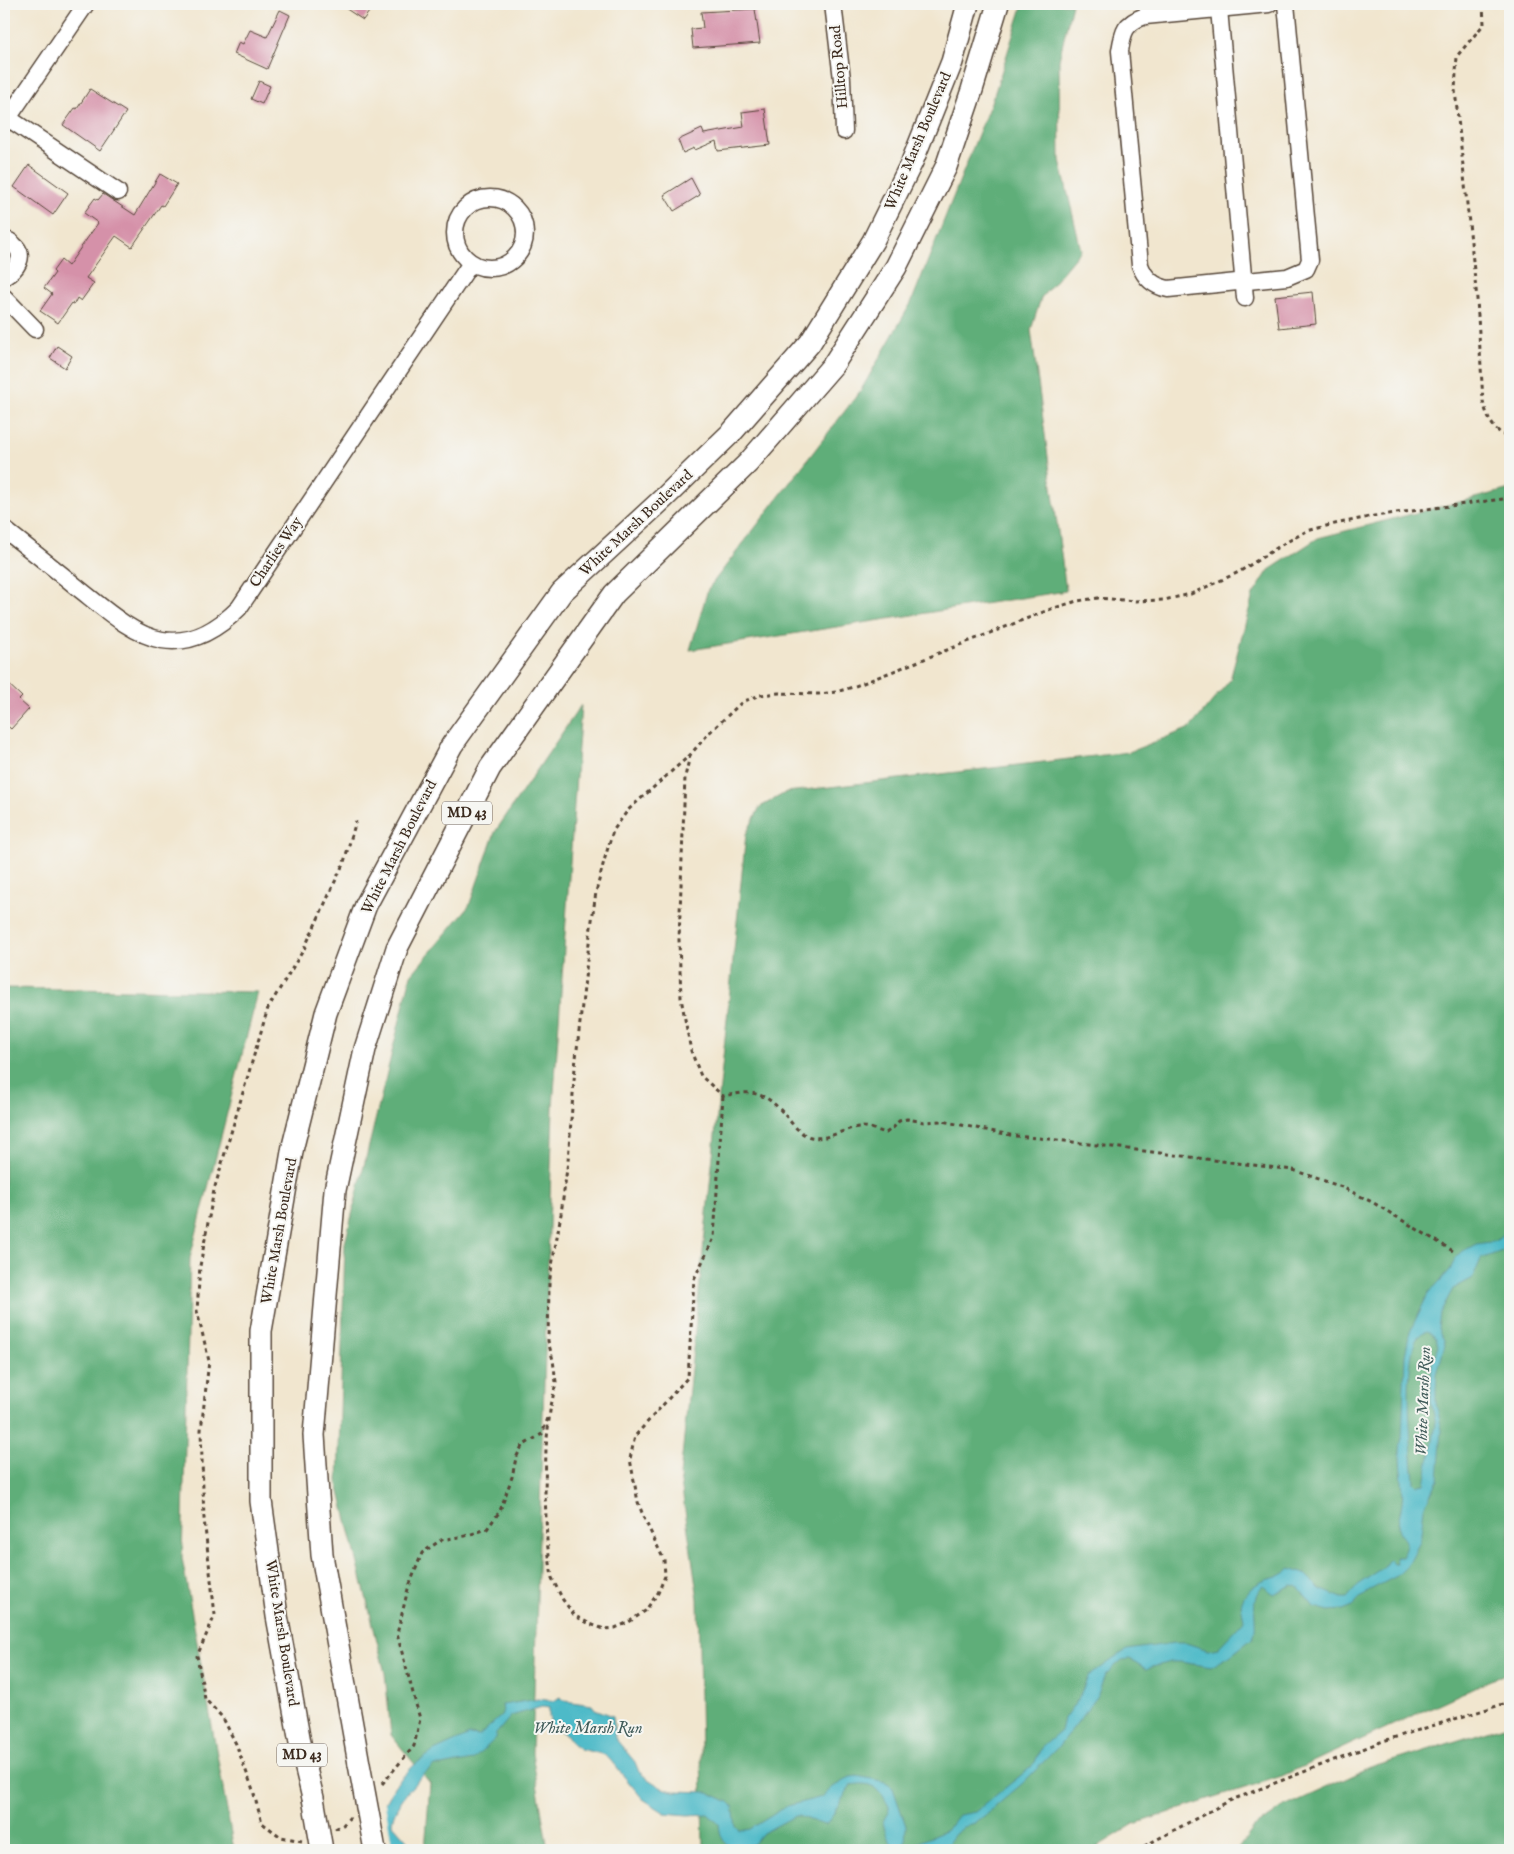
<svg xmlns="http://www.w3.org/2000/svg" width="1514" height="1854" font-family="'IM FELL English',serif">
<rect width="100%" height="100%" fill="#f6f6f2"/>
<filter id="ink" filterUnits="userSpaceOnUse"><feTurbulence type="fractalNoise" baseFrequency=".02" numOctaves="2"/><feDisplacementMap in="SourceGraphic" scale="10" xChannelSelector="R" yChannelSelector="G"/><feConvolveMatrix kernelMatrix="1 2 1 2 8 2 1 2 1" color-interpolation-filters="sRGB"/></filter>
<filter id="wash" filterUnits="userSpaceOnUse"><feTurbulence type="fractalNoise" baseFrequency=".0096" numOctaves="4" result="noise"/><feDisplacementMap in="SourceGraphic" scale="20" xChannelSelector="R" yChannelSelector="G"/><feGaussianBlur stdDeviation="1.12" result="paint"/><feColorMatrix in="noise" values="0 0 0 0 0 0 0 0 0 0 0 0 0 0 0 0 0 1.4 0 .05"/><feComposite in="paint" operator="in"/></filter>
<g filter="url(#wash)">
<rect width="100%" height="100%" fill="#f1e6cf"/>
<g fill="#5fae79" stroke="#4d6c4c">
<path d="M1023 4H1072L1059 60 1060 160 1081 250 1041 298 1031 330 1066 591 690 650 708 589 861 390 911 303 995 92Z"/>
<path d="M1510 489V1671L1282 1776 1134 1824 1092 1850H703L698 1599 680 1476 746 834 760 807 787 792 1129 752 1190 728 1230 680 1253 595 1269 570 1318 538Z"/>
<path d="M581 705 553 1107 532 1753 548 1850H425L430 1783 391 1735 385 1673 338 1484 345 1243 411 975 469 906 495 832Z"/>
<path d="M4 988 258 992 190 1258 182 1558 234 1850H4Z"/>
<path d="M1510 1724V1850H1237L1253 1829 1280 1809 1367 1769Z"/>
</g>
<path fill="#4dbac8" stroke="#447273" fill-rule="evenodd" d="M1510 1228V1248L1481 1259 1473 1278 1453 1289 1440 1313 1438 1329 1444 1340 1445 1345 1437 1374 1436 1389V1403L1442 1430 1438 1480 1424 1508 1420 1542 1407 1566 1397 1576 1368 1591 1353 1606 1343 1610 1329 1611 1314 1607 1297 1586 1292 1585 1274 1594 1263 1586C1247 1599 1260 1621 1253 1638L1230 1656 1211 1667 1180 1662H1170L1146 1669 1130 1659 1122 1660 1105 1675 1097 1697 1060 1745 1023 1783 988 1813 975 1823 967 1825 955 1834 944 1849 900 1850C888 1843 886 1835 883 1822 884 1817 890 1812 889 1807 888 1803 884 1799 882 1796 873 1783 866 1783 851 1785L827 1824 824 1825 799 1816H795L763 1833 754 1844C733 1849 721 1849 719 1824L708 1814 688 1815 665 1813 643 1799 606 1755 580 1749 572 1743 567 1735 552 1727 549 1717V1708L542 1707 511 1716 496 1734 495 1739 473 1760 442 1766H434C419 1777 394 1804 392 1823L407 1840 412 1850H358L395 1785 414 1765 434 1751 469 1735 479 1736 503 1714 502 1705 538 1699 554 1701 560 1697 565 1701 592 1705 595 1709 613 1716 615 1738 635 1762 639 1772 648 1779 662 1788 673 1791 708 1792 729 1802 733 1806 736 1827 740 1831 750 1829 787 1806 822 1797 833 1787 850 1777 857 1776 883 1781 893 1788 906 1826 905 1846 908 1847 947 1830 959 1815 975 1812 1031 1767 1035 1762 1041 1748 1061 1731 1064 1718 1078 1699 1088 1677 1122 1653 1127 1650 1174 1643H1186L1208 1650 1218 1648 1242 1623 1244 1620 1241 1605C1245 1589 1259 1581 1273 1578 1279 1577 1286 1572 1291 1569L1305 1574 1320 1589 1342 1598H1347L1360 1583 1383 1568 1389 1559 1393 1564H1396L1395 1557H1402C1403 1553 1407 1546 1406 1542 1405 1537 1398 1534 1398 1526 1398 1518 1401 1511 1402 1503 1405 1481 1396 1458 1402 1438L1405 1355 1410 1331 1428 1294 1450 1270 1455 1259 1463 1251 1476 1244 1496 1241ZM1428 1331 1436 1338 1438 1346 1432 1363 1431 1381V1402L1436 1424 1425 1484 1417 1485 1414 1482C1412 1452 1402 1359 1418 1337 1421 1333 1424 1332 1428 1331Z"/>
<path fill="#f1e6cf" d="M384 1798 393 1850H355V1849Z"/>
<g id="blocks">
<g fill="#d591a9">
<path d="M339 4H375L363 20Z"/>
<path d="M755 9 760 43 693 48 691 29 703 28 701 12Z"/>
<path d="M280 10 290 15 267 69 234 54 239 42 243 44 250 30 267 37Z"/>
<path d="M259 81 270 86 262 104 251 99Z"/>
<path d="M90 89 126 112 100 151 63 125 75 108 77 109Z"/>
<path d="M765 109 770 145 718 151 716 141 695 150 694 148 683 153 678 140 702 129 704 134 744 127 742 112Z"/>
<path d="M29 165 68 193 53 215 14 187Z"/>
<path d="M160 174 177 184 163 206 161 205 132 247 116 236 86 278 94 283 81 301 77 298 74 304 72 303 58 323 40 311 52 294 44 288 55 273 53 271 61 260 68 266 98 223 84 213 95 198 98 200 103 194 135 215Z"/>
<path d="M691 178 700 195 674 211 664 195Z"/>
<path d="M1313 292 1316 324 1279 328 1275 296Z"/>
<path d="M57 346 72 356 65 368 50 358Z"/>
<path d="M4 680 22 697 19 700 29 709 11 729 4 723Z"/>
</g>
</g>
</g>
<g filter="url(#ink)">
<use href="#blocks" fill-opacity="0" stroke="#564639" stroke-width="1"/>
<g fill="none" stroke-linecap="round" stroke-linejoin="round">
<g stroke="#564639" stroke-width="19">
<g id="minor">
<path d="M833 4 842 79 844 131"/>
<path d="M1269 4 1145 16C1125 23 1123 31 1120 51L1140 265C1145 279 1154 286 1168 289L1287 277 1306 269 1310 260 1286 4"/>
<path d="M1219 9 1245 298"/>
<path d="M8 118 118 192"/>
<path d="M4 124 86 4"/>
<circle cx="490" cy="233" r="35"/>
<path d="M4 240C9 240 11 241 14 245 27 256 16 270 4 277"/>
<path d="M4 297 35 329"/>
<path d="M4 529C29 549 54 568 78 588 101 606 132 635 162 640 193 645 218 629 239 608L471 263"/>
</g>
</g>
<g stroke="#564639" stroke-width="24">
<g id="major">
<path d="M359 1764 322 1555 314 1435 335 1190 365 1049 397 948 490 768 614 594 748 463 833 365 896 267 946 167 972 90 998 4"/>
<path d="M313 1798 301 1748 277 1616 261 1501V1331L293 1146 326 1013 366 905 452 745 562 592 665 497 733 431 810 343 873 241 912 162 952 62 968 4"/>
</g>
</g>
<g stroke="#564639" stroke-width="3" stroke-dasharray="4 4" stroke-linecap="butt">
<path d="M1483 4 1484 24 1457 56 1455 90 1477 299 1483 401C1488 420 1493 430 1510 439"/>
<path d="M690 755 685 777 679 940 681 998 691 1051 701 1076 723 1096C731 1095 741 1092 750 1093 782 1096 790 1133 811 1137 829 1141 843 1128 860 1127 868 1126 878 1131 886 1133L894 1127 899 1121 907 1119 924 1122 942 1121 1015 1136 1049 1139 1293 1170 1342 1187 1372 1202 1453 1251"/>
<path d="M723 1096 714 1238 694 1279 688 1377 635 1436 630 1459 638 1502 644 1518 664 1560 665 1576 658 1593 645 1611 629 1622 615 1628 604 1629 590 1624 575 1616 563 1600 552 1578 547 1541 545 1494 546 1447 550 1411 556 1382 553 1360 548 1341 549 1283 561 1214 568 1161 575 1067 590 934 596 892 604 861 613 831 628 810 690 755 709 733 742 702 760 695 779 693 819 694 836 692 853 687 1051 609 1077 601 1098 598 1135 601 1164 600 1191 594 1239 572 1283 544 1307 531 1330 525 1374 516 1510 498"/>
<path d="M382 1784 414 1746 420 1719 397 1634 408 1589 422 1553 441 1540 465 1536 487 1529 500 1511 512 1477 516 1458 522 1446 542 1434 548 1418"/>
<path d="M335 1829 343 1825 350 1817"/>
<path d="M302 1841 281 1837 262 1823 252 1787 236 1744 223 1718 205 1699 197 1656 215 1615 204 1519 201 1430 209 1361 197 1311 200 1266 214 1190 268 1008 304 949 344 862 356 821"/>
<path d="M1137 1850 1229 1801 1383 1741 1510 1702"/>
</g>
<use href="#minor" stroke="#fff" stroke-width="16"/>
<use href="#major" stroke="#fff" stroke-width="21"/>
<g stroke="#564639" stroke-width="24" stroke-linecap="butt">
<g id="major-bridge">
<path d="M359 1764 375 1850"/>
<path d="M313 1798 322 1850"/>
</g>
</g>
<use href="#major-bridge" stroke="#fff" stroke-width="21"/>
</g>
</g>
<g text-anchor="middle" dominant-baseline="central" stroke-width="4" stroke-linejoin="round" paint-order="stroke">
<g fill="#f6f6f2" stroke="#73675e" stroke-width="1">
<rect x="442" y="801.5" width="50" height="23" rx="4"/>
<rect x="277" y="1743.5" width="50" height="23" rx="4"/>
</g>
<g font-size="14" font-weight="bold" fill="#3b2a1e">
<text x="467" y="813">MD 43</text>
<text x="302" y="1755">MD 43</text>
</g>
<g font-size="15" fill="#3b2a1e" stroke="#f6f6f2">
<text transform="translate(839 67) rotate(-95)">Hilltop Road</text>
<text transform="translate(918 141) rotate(-67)">White Marsh Boulevard</text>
<text transform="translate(636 523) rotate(-43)">White Marsh Boulevard</text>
<text transform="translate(276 552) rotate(-56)">Charlies Way</text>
<text transform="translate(399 847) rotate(-63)">White Marsh Boulevard</text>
<text transform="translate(279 1231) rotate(-80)">White Marsh Boulevard</text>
<text transform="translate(282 1633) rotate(81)">White Marsh Boulevard</text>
</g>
<g font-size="16" font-style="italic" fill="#415c5a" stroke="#f6f6f2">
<text transform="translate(1424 1401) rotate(-88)">White Marsh Run</text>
<text x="588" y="1729">White Marsh Run</text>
</g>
</g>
<rect width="1514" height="1854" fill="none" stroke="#f6f6f2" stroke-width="20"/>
</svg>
